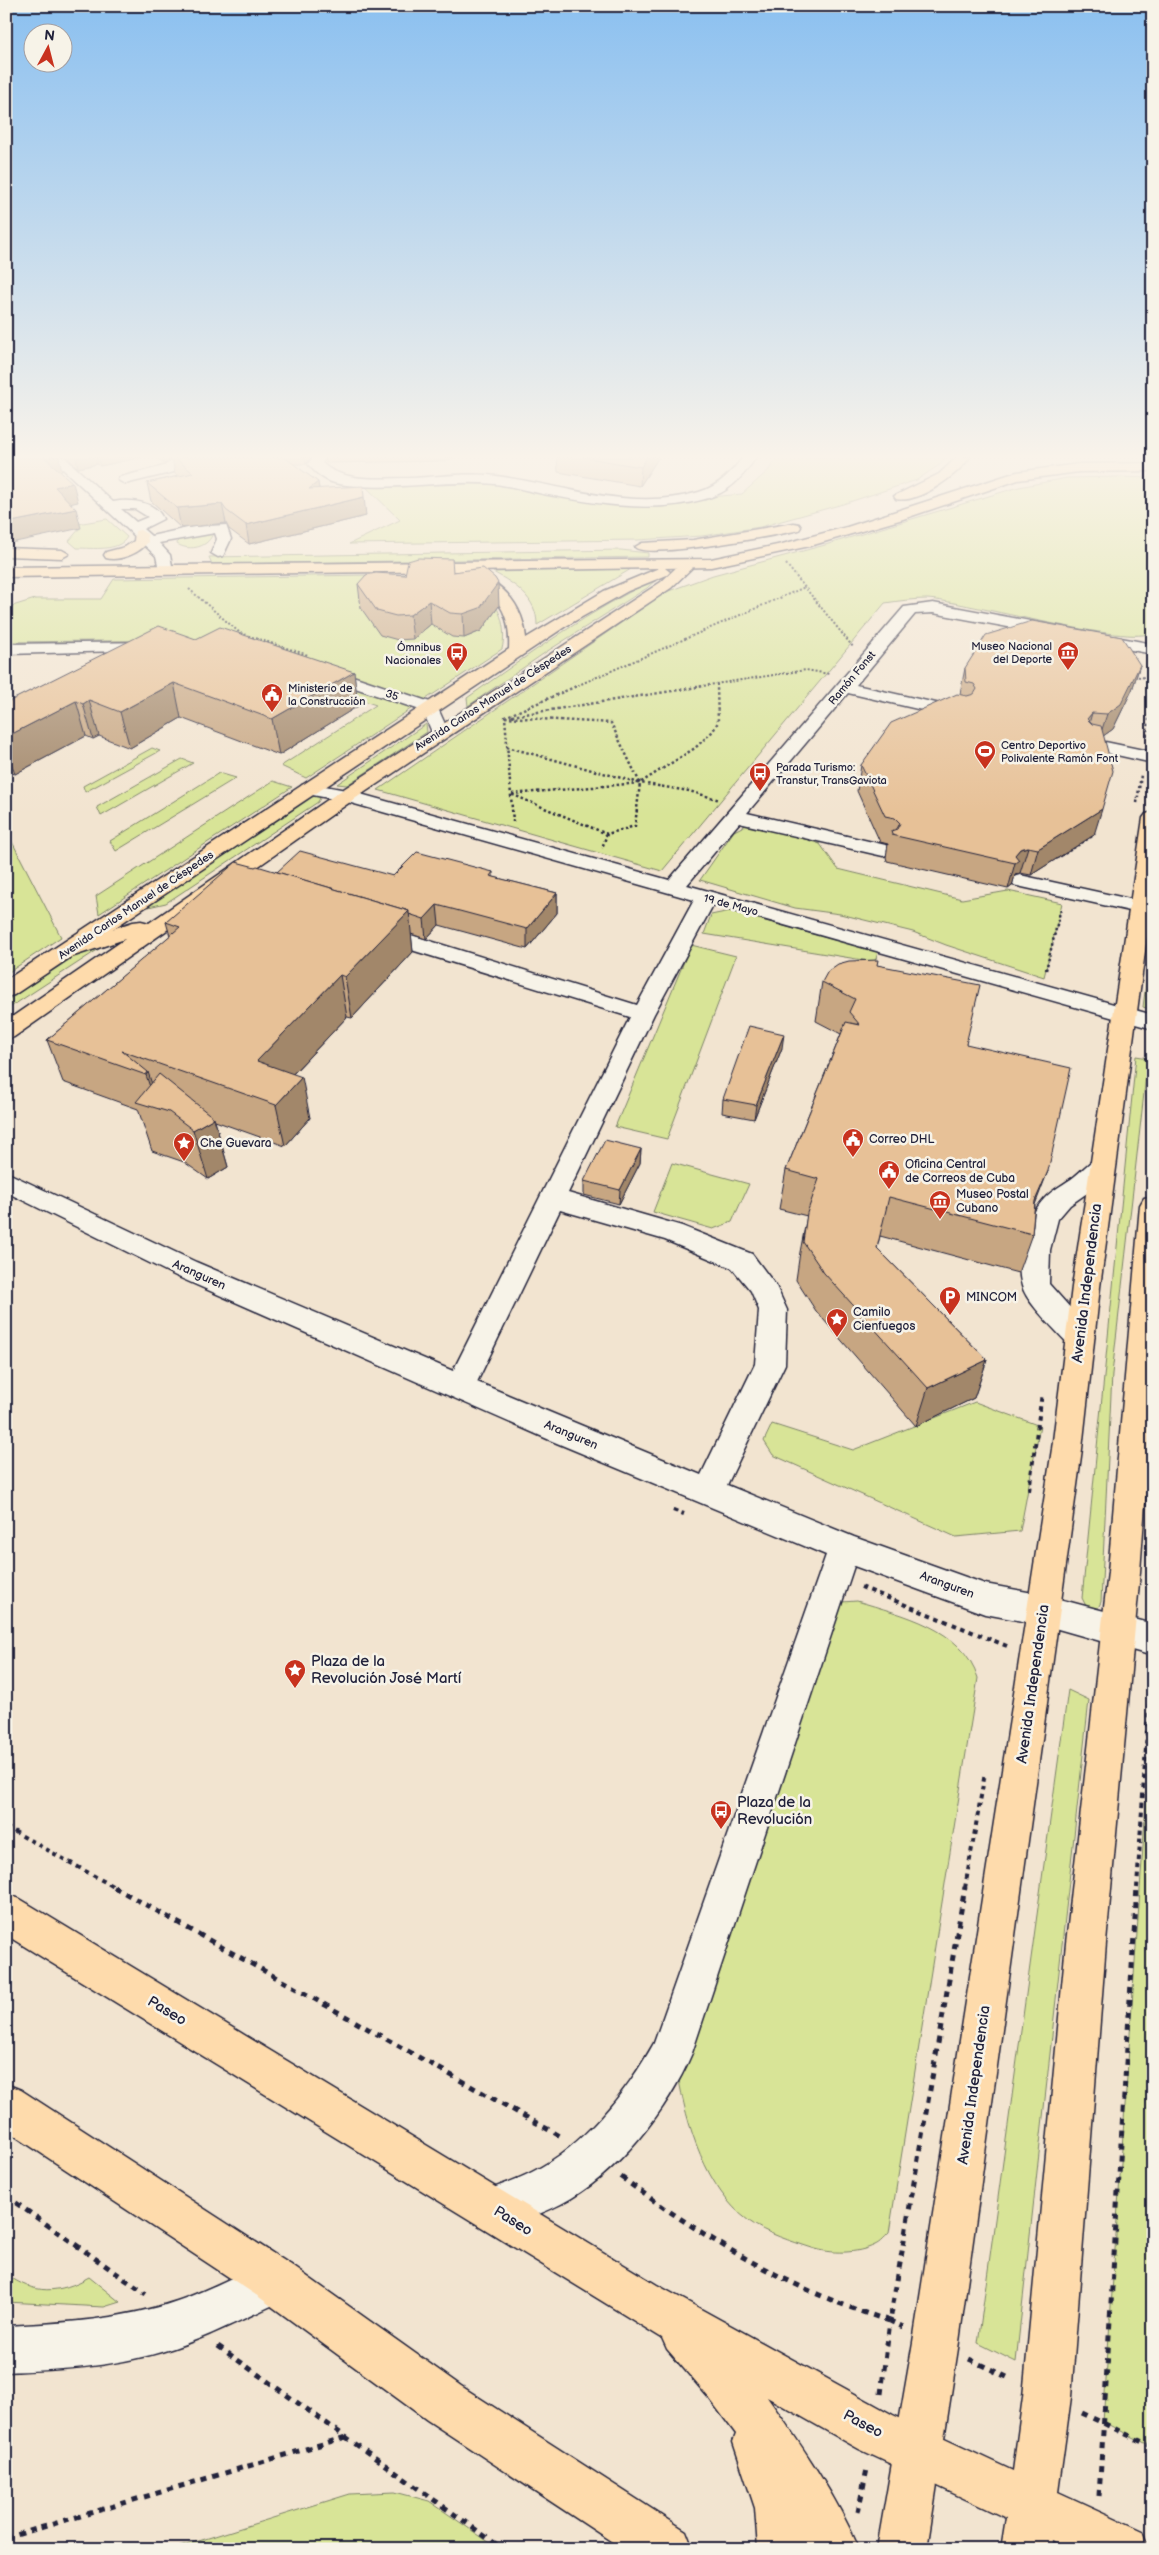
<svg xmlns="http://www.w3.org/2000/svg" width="1159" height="2555" font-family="'Balsamiq Sans',sans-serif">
<rect width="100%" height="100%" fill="#f2e4d0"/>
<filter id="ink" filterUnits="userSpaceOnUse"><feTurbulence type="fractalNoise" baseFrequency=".02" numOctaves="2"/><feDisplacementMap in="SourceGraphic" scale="10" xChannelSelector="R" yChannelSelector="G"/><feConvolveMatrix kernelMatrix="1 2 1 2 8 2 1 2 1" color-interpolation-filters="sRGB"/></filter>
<g filter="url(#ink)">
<g fill="#d8e497" stroke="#7d8369">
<path d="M777 457H946L942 463 917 480 843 504 760 527 702 536 638 540 349 544 400 520 361 482 495 480 606 502 681 500 742 494 769 470Z"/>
<path d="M1118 477 1153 478V632C1131 648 965 601 927 599 913 599 898 601 885 603L662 871 378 790 666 592 713 575 825 545 1019 487 1067 478Z"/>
<path d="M107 519 127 537C119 552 92 548 77 548L69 541 80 528 77 524Z"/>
<path d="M213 532C210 547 190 552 177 544L178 539Z"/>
<path d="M621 550 648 553V557L212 564 209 557Z"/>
<path d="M631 569 537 625C537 598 515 584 493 572Z"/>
<path d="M436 574C450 579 469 582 481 590 500 602 507 629 502 649L306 778 281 766 376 705 185 640 6 642V608L35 599H101L114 579Z"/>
<path d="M659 577 647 588 546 652 468 706 467 698C529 654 591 610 659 577Z"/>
<path d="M426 724 427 732 347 785 337 784Z"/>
<path d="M152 748 160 751 85 792 83 786Z"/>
<path d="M182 759 193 763 101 816 97 807Z"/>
<path d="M219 773 236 778 116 851 110 841Z"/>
<path d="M273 781 292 787 99 914 96 896Z"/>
<path d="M318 796 320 798 318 802 166 903 144 908 310 797Z"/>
<path d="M748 824 793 835 820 844 838 869 962 899 1008 891 1062 903 1044 977 946 945 913 932 840 914 795 908 700 880 734 831Z"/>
<path d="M6 830 61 937 6 974Z"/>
<path d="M730 911 878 952 875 962 704 934 711 915Z"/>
<path d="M1153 931V1010L1143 1007Z"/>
<path d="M105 945 6 1010V1001L75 956Z"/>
<path d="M691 945 736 956 667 1139 615 1127Z"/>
<path d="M1136 1056 1148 1058 1112 1374 1101 1602 1097 1610 1087 1608 1082 1598Z"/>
<path d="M672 1163 749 1184 732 1222 713 1229 653 1212Z"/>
<path d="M975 1402 1040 1426 1020 1531 956 1537 773 1455 764 1441 772 1424 853 1450Z"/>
<path d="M857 1601C902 1615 963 1628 978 1678L889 2233C885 2237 880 2243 875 2245 857 2254 831 2254 812 2248 791 2241 767 2234 749 2221 706 2190 686 2124 678 2074L841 1602Z"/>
<path d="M1068 1690 1089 1700 1016 2362 978 2343Z"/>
<path d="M1153 1703V2447L1103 2422Z"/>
<path d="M6 2274C34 2295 59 2294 89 2277L120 2302 104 2307 6 2302Z"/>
<path d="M395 2492 429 2501 499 2549H173L350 2494Z"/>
</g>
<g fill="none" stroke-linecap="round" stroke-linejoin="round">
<g stroke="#22223b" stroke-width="3">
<g id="minor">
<path d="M50 457H64L113 502C130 499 156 501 163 519L143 529 151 536 192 527 226 525 231 539 223 556 218 557 211 553 217 539 215 533 159 543 170 555 173 571 170 574H160L156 556ZM121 509H135L148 517 136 522Z"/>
<path d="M170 457H184L187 461 174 472 125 484 118 480 120 477 164 466 172 461Z"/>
<path d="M313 457H326L322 463C344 483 381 478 409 478 437 477 469 472 497 476 564 485 631 512 699 492 719 486 731 473 743 457H756C743 477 729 493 705 499 651 514 597 504 543 494 528 491 511 486 495 484 444 479 391 492 339 484 327 482 316 474 308 464Z"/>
<path d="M933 603 1153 644V654L933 613 915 614 856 685 967 710 970 714 967 718 961 719 848 693 747 813 890 846 893 850 890 854 883 856 739 823 687 885 1153 1015V1029L713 905 654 1014 568 1193 682 1226 752 1254 776 1286 787 1310 785 1364 727 1485 854 1537 985 1584 1044 1595 1153 1624V1656L1044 1625 985 1614 854 1566 692 2053C668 2110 617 2175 561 2204 540 2215 516 2222 494 2231L479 2224 472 2209 479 2194C496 2186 515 2181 532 2172 583 2147 627 2092 654 2043L826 1555 552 1441 176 1276 6 1192V1172L196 1262 453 1371 630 1017 369 937 366 932 369 927 377 926 385 927 637 1005 694 900 344 801 302 793 300 789 302 785 309 783 346 790 669 880 904 607ZM560 1210 665 1240 732 1268 751 1291 759 1310 755 1364 701 1475 477 1382Z"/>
<path d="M156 642 164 647 162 650 6 654V644Z"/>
<path d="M320 665 436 704 449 733 446 737H434L423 711 314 674 312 670 314 666Z"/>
<path d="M1091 739 1153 752V763L1085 748 1082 744 1085 740Z"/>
<path d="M1020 875 1139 901 1146 903 1150 907 1146 911 1139 913 1013 885 1010 881 1013 877Z"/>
<path d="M1103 1156 1112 1159 1116 1165 1100 1184 1070 1205 1058 1219 1050 1250 1049 1284 1090 1330 1094 1338 1090 1346 1080 1349 1070 1346C1057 1331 1027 1304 1022 1286 1014 1260 1026 1218 1044 1199 1053 1189 1065 1184 1075 1176 1085 1168 1091 1159 1103 1156Z"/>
<path d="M275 2258 291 2265 298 2281 291 2297C248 2316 206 2339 161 2352 111 2367 58 2370 6 2372V2326C64 2323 122 2320 177 2301 210 2290 242 2272 275 2258Z"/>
</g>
</g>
<g stroke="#22223b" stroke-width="3">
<g id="major">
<path d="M957 457H970C958 475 918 504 896 499L894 496 939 474Z"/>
<path d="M1153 463V471L1079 472 1018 480 903 519 810 546 711 567 665 568 670 572 667 575 628 591 566 626 14 995 6 997V980L509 649C511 610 496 592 461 577L458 574 460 571 6 577V567L711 559 782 544 847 527 1017 472 1079 464ZM659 568 604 591 526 638C523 605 503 583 472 571Z"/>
<path d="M794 523 799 524 801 527 799 530C778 535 644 560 635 547L642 543 693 540Z"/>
<path d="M140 530 147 534 148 542C140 553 119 562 106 558L104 555 106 552 125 547 134 541 135 531Z"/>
<path d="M6 548 62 550 69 554 62 558 6 556Z"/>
<path d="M1153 1196V1395L1140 1572 1106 1943 1071 2397 1058 2492 1143 2531 1150 2549H1070L1052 2540 1051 2549H1001L1006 2518 859 2449 767 2397C801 2445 836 2495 859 2549H758L755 2508 733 2442 736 2434 710 2399 667 2349 662 2338 6 1935V1894L20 1899 657 2285 893 2415 1013 2471 1023 2397 1066 1943 1108 1572 1140 1205 1144 1198Z"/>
<path d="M6 2084 21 2090 291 2265 461 2386 686 2531 693 2549H623L427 2420 259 2297 6 2130Z"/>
</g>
</g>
<g stroke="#22223b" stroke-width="3">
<g id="highway">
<path d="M687 560 695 565 671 588 353 800 14 1037 6 1039V1021L125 939 65 959 57 957 54 952 57 947 133 922 141 921 149 923 339 792 661 582 682 562Z"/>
<path d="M1153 812V892L1100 1287 1082 1449 959 2342 927 2549H877L913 2342 1027 1610 1052 1449 1072 1287 1143 818 1146 814Z"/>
</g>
</g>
<g stroke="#22223b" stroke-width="2" stroke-dasharray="2 2" stroke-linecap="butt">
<path d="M786 564 853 647"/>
<path d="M189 589 240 633 308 655"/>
<path d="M1134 676 1153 679"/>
<path d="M717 684V687"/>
<path d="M574 687 805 587"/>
<path d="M696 687 806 670 829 674"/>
<path d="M1153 687V684"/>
</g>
<g stroke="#22223b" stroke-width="2.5" stroke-dasharray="2.5 2.5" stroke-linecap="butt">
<path d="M512 716 704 686"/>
<path d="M505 717 611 723 640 783 635 826 607 834 602 848"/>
<path d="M1147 736 1153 686"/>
<path d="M507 747 640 783 689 791 720 800"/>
<path d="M1137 803 1141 775"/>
<path d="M513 822 505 717 577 686"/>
<path d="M607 834 511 794 640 783 695 748 713 731 718 722 717 686"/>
<path d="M1056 859 1094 835 1095 832"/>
<path d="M1046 970 1061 908"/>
</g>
<path stroke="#22223b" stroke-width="3" stroke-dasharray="4 4" stroke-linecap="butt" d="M1144 1058 1153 1060"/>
<g stroke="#22223b" stroke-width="4" stroke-dasharray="4.5 4.5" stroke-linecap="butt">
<path d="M1029 1491 1042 1393"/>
<path d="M673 1510 684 1514"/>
<path d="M861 1587 1007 1646"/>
<path d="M6 1827 116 1888"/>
<path d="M965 1888 985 1773"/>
<path d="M1137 1888 1151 1669"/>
</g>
<g stroke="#22223b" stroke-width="5" stroke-dasharray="6 6" stroke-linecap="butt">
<path d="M114 1887 560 2136"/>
<path d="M621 2177C705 2239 790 2290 890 2321L965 1887"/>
<path d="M6 2196 146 2294"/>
<path d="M218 2346 503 2549"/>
<path d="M969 2359 1011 2379"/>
<path d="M881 2394 890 2321 903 2327"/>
<path d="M1082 2413 1153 2447"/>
<path d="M1099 2496 1137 1887"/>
<path d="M858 2512 867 2469"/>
<path d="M6 2538 346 2437"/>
</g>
<use href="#minor" fill="#f7f3e8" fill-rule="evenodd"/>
<use href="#major" fill="#fedbac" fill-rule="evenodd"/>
<use href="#highway" fill="#fedbac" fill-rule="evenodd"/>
</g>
<g fill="#c7a682" stroke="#22223b">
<path d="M67 457H143L100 466 97 464 78 468Z"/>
<path d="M156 457H169L170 460 164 464Z"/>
<path d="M172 457H311L306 464H293L318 482 319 488 366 516 249 544 229 529 226 523 181 528 151 501 147 483 178 476 175 474Z"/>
<path d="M325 457H454L446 461 326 463Z"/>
<path d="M557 457H659L640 486 558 472Z"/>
<path d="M453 572 499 606 481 631 464 638 452 637 431 624 413 639 398 640 380 635 361 608 358 584 405 575Z"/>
<path d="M196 639 354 672 358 706 279 755 181 718 130 748 99 736 93 739 86 736 15 774 6 771V703Z"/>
<path d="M1140 665 1132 690 1113 729 1103 736 1094 835 1031 875 1020 873 1015 875 1012 886 1008 889 887 861 886 857 888 844 880 842 857 791 861 765 960 694 965 668Z"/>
<path d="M255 867 277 872 393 876 493 872V877L557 893V913L527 949 439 925 426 939 411 934 413 952 352 1018 347 1017 293 1074 310 1118 285 1146 215 1121 228 1167 208 1179 184 1162 152 1151 138 1109 63 1082 47 1040 170 936 166 922Z"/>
<path d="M877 965 966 1044 1035 1206 1032 1234 1018 1273 880 1236 877 1248 987 1360 974 1398 916 1426 816 1311 796 1280 800 1252 807 1216 779 1209 786 1170 841 1034 816 1021 822 982Z"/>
<path d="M782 1048 754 1119 722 1113 723 1099Z"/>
<path d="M641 1149 640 1163 619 1204 584 1195V1181Z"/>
</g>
<g fill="#a2876a" stroke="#22223b">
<path d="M43 457H59L62 471 47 474Z"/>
<path d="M76 457H96L97 464 78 468Z"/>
<path d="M98 457H143L100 466Z"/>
<path d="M162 457H169L170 460 164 464Z"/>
<path d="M305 457H311L306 464Z"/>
<path d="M446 457H454L446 461Z"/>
<path d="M647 457H659L640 486 641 467Z"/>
<path d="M318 482 320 501 309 489Z"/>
<path d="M73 483 78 502 60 506 55 487Z"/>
<path d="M364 497 366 516 249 544 246 525Z"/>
<path d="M222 504 226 523 181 528 177 508Z"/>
<path d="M76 509 81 528 6 544V523Z"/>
<path d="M498 583 499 606 481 631 464 638 463 614Z"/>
<path d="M429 601 431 624 413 639 410 615Z"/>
<path d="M1140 665 1132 690 1113 729 1099 739 1107 714Z"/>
<path d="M354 672 358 706 279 755 272 719Z"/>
<path d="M174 683 181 718 130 748 120 712Z"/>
<path d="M89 700 99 736 93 739 83 704Z"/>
<path d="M76 701 86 736 15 774 6 749V737Z"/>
<path d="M1092 713 1085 738 1087 719Z"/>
<path d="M1102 809 1094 835 1031 875 1038 849Z"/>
<path d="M1028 847 1020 873 1015 875 1012 886 1008 889 1015 863V855L1020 849Z"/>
<path d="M557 893V913L527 949V929Z"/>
<path d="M437 905 439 925 426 939 424 919Z"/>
<path d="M409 911 413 952 352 1018 345 977Z"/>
<path d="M340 975 347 1017 266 1102 257 1061Z"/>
<path d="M784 1034 782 1048 754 1119 756 1105Z"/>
<path d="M148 1072 160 1109 157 1108 146 1075Z"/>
<path d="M302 1077 310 1118 285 1146 276 1105Z"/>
<path d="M214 1118 228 1167 208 1179 193 1130Z"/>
<path d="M641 1149 640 1163 619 1204 620 1190Z"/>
<path d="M1048 1171 1033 1210 1035 1201Z"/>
<path d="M987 1360 974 1398 916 1426 928 1388Z"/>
</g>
<g fill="#e7c197" stroke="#22223b">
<path d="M6 457H44L73 483 55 487 76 509 6 523Z"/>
<path d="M174 457H284L318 482 309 489 363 486 364 497 246 525 226 510 222 504 177 508 147 483 193 473Z"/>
<path d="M582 457H647L641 467Z"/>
<path d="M418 558 452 559 453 572 483 568 495 578 498 583 480 608 463 614 450 613 429 601 410 615 396 616 377 611 358 584 366 575 376 573 405 575 408 561Z"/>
<path d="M1032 621 1122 637 1140 665 1121 704 1107 714 1092 713 1087 719 1092 724 1101 726 1113 771 1102 809 1038 849 1028 847 1020 849 1015 855 1019 860 1015 863 892 835 891 831 897 829 900 823 895 818 885 816 861 765 891 723 957 694 967 696 974 694 977 689 974 684 966 682 965 668 986 635Z"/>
<path d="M159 626 196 639 220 627 354 672 272 719 174 683 120 712 89 700 83 704 76 701 6 737V703Z"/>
<path d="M300 851 393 876 417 852 493 872 490 876 557 893 527 929 437 905 424 919 409 914V911L277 872Z"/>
<path d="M236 862 255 867 257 866 409 911 345 977 340 975 257 1061 302 1077 276 1105 122 1051 148 1072 146 1075 47 1040 180 927 166 922Z"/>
<path d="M878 960 877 965 980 985 966 1044 1071 1068 1048 1171 1035 1201 1032 1234 889 1197 877 1248 987 1360 928 1388 824 1273 803 1242 807 1213 819 1179 786 1170 846 1022 860 1025 849 1012 855 999 822 982 828 971 838 964 849 961Z"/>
<path d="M749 1026 784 1034 756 1105 723 1099Z"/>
<path d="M159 1074 214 1118 193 1130 169 1112 136 1102Z"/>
<path d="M605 1140 641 1149 620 1190 584 1181Z"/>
</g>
</g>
<linearGradient id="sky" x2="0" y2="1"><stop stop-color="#8bc0f0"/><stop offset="0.56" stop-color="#f9f3ea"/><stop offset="1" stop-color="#f9f3ea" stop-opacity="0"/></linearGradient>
<rect width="1159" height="815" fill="url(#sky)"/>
<defs>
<g id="museum-pin" transform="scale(1.125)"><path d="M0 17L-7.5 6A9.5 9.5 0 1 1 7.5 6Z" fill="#c8321e" stroke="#f7f3e8"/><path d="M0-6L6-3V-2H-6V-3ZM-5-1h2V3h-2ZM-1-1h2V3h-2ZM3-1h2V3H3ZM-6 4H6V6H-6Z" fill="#fff"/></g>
<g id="bus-pin" transform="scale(1.125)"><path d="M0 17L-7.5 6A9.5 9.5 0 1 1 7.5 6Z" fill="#c8321e" stroke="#f7f3e8"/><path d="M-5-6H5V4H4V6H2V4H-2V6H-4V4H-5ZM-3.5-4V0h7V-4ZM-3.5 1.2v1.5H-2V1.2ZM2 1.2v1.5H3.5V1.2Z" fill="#fff"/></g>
<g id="civic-pin" transform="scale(1.125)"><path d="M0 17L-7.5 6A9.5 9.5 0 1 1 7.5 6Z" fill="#c8321e" stroke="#f7f3e8"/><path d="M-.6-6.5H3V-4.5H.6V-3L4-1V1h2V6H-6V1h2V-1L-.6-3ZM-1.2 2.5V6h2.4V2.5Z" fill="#fff"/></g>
<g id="stadium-pin" transform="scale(1.125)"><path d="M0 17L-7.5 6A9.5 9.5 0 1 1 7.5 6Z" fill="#c8321e" stroke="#f7f3e8"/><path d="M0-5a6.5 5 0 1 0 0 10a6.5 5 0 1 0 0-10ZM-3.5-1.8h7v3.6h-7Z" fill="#fff"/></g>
<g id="sight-pin" transform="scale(1.125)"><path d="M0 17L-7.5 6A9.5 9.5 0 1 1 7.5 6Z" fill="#c8321e" stroke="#f7f3e8"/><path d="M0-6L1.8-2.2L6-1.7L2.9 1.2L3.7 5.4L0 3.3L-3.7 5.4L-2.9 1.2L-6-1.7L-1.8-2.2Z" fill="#fff"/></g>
<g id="parking-pin" transform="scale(1.125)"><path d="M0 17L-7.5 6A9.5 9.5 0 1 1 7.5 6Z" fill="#c8321e" stroke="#f7f3e8"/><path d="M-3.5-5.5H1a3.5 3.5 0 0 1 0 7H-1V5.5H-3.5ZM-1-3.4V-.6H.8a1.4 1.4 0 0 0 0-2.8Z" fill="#fff"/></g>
</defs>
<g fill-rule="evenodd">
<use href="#museum-pin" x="1068" y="652"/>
<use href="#bus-pin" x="457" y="653"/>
<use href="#civic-pin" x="272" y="694"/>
<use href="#stadium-pin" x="985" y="751"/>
<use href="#bus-pin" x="760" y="773"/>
<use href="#civic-pin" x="853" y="1139"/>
<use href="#sight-pin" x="184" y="1143"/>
<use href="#civic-pin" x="889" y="1171"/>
<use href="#museum-pin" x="940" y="1201"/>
<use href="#parking-pin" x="950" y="1297"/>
<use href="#sight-pin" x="837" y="1319"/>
<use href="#sight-pin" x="295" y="1670"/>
<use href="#bus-pin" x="721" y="1811"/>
</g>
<g text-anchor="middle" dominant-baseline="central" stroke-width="5" stroke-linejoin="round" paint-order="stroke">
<g font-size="11" fill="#22223b" stroke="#f7f3e8" text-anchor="start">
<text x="1052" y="646" text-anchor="end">Museo Nacional<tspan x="1052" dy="13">del Deporte</tspan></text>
<text x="441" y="647" text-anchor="end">Ómnibus<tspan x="441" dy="13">Nacionales</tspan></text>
<text x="288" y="688">Ministerio de<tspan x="288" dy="13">la Construcción</tspan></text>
<text x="1001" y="745">Centro Deportivo<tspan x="1001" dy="13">Polivalente Ramón Font</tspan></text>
<text x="776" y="767">Parada Turismo:<tspan x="776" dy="13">Transtur, TransGaviota</tspan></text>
</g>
<g font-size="11" fill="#22223b" stroke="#f7f3e8">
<text transform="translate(852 678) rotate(-50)">Ramón Fonst</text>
<text transform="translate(392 695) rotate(19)">35</text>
<text transform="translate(493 698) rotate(-33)">Avenida Carlos Manuel de Céspedes</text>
<text transform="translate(136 905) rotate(-34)">Avenida Carlos Manuel de Céspedes</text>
<text transform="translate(731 905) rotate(15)">19 de Mayo</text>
</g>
<g font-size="12" fill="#22223b" stroke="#f7f3e8" text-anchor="start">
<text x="869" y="1139">Correo DHL</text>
<text x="200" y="1143">Che Guevara</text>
<text x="905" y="1164">Oficina Central<tspan x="905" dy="14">de Correos de Cuba</tspan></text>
<text x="956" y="1194">Museo Postal<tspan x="956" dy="14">Cubano</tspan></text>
<text x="966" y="1297">MINCOM</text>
<text x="853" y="1312">Camilo<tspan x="853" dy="14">Cienfuegos</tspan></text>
</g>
<g font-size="12" fill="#22223b" stroke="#f7f3e8">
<text transform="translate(199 1275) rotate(24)">Aranguren</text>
<text transform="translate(571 1435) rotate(23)">Aranguren</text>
<text transform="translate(947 1585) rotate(20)">Aranguren</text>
</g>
<g font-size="15" fill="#22223b" stroke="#f7f3e8">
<text transform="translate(1087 1283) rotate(-83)">Avenida Independencia</text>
<text transform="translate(1033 1684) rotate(-82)">Avenida Independencia</text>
<text transform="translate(167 2011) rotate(31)">Paseo</text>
<text transform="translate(974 2085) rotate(-82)">Avenida Independencia</text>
<text transform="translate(513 2221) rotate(32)">Paseo</text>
<text transform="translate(863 2424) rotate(28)">Paseo</text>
</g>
<g font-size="15" fill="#22223b" stroke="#f7f3e8" text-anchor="start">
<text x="311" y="1661">Plaza de la<tspan x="311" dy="17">Revolución José Martí</tspan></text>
<text x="737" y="1802">Plaza de la<tspan x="737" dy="17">Revolución</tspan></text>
</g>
</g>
<rect width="1159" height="2555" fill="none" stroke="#f7f3e8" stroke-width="25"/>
<rect x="12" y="12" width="1134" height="2530" fill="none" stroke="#22223b" stroke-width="2" filter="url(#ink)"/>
<g transform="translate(48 48) rotate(7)"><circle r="24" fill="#f7f3e8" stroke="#a29fa3"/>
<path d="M0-4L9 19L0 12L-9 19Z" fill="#c8321e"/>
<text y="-8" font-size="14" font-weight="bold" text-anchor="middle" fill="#22223b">N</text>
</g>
</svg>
